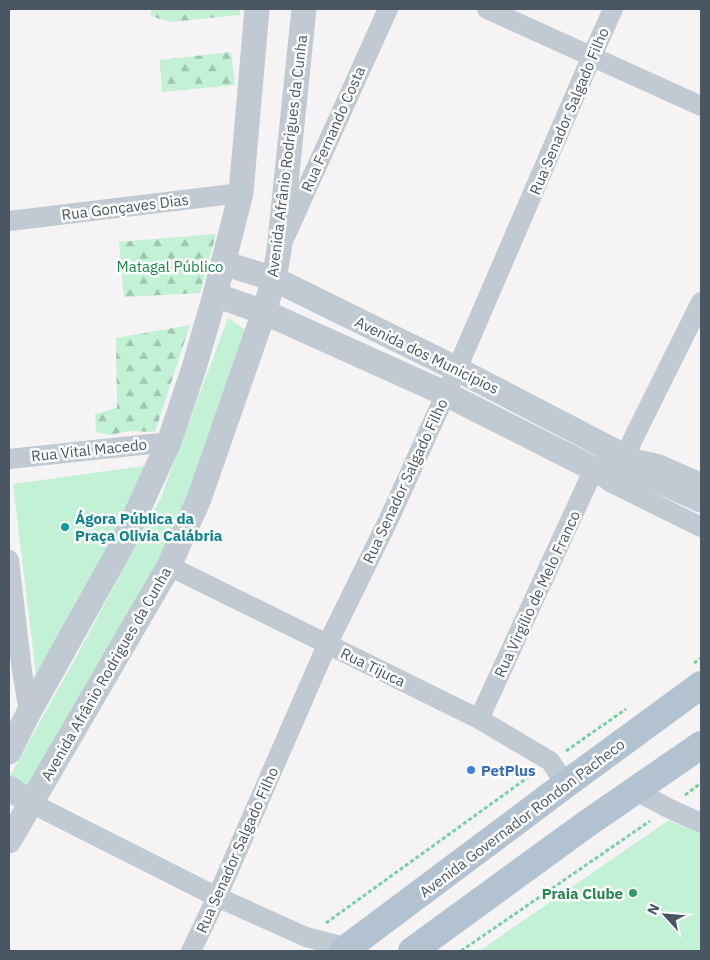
<svg xmlns="http://www.w3.org/2000/svg" width="710" height="960" font-family="'IBM Plex Sans',sans-serif">
<defs>
<pattern id="forest-firs" width="22" height="20" patternUnits="userSpaceOnUse" patternTransform="scale(1.25)"><rect width="22" height="20" fill="#c3f1d5"/><path d="M5 1l3.5 6h-7zM16 11l3.5 6h-7z" fill="#a0c6b0"/></pattern>
</defs>
<rect width="100%" height="100%" fill="#f5f3f3"/>
<g fill="#c3f1d5">
<path d="M228 318 247 331 217 430 170 542 33 790 9 778 80 650 160 500Z"/>
<path d="M144 466 147 472 104 566 36 675 13 484Z"/>
<path d="M669 820 701 834V951H479Z"/>
</g>
<g fill="url(#forest-firs)">
<path d="M151 9H240V15L170 22 151 16Z"/>
<path d="M231 52 235 85 162 92 160 60Z"/>
<path d="M216 234 200 293 124 297 119 242Z"/>
<path d="M190 325 155 432 129 431 110 435 96 432 95 414 117 408 116 338Z"/>
</g>
<g fill="none" stroke-linecap="round" stroke-linejoin="round">
<g stroke="#7ad0a6" stroke-width="3" stroke-dasharray="4 2.5" stroke-linecap="butt">
<path d="M694 663 701 658"/>
<path d="M566 751 626 709"/>
<path d="M685 795 701 783"/>
<path d="M326 923 534 773"/>
<path d="M461 951 650 821"/>
</g>
<g stroke="#c1cad2" stroke-width="20">
<path d="M487 9 701 106"/>
<path d="M9 221 241 193"/>
<path d="M284 239 388 9"/>
<path d="M701 302 632 441 626 457 658 464 701 483"/>
<path d="M9 459 169 442"/>
<path d="M9 560 22 671 29 712"/>
<path d="M169 566 479 719 550 761 566 784"/>
<path d="M479 719 594 469 610 482 701 527"/>
<path d="M634 790 668 808 701 823"/>
<path d="M31 803 217 897 306 937 348 948"/>
<path d="M191 951 217 897 327 645 388 521 457 369 592 56 613 9"/>
</g>
<g stroke="#c1cad2" stroke-width="25">
<path d="M223 263 274 279 457 369 626 457 641 473"/>
<path d="M215 295 264 312 446 394 594 469 641 473 701 500"/>
<path d="M9 752 29 712 121 547 169 442 194 368 215 295 241 193 257 9"/>
<path d="M9 788 31 803"/>
<path d="M9 841 169 566 199 499 264 312 274 279 279 250 304 9"/>
</g>
<g stroke="#b3c2d1" stroke-width="28">
<path d="M343 951 566 784 701 685"/>
<path d="M412 951 585 825 701 745"/>
</g>
</g>
<circle fill="#0f9aa8" stroke="#fff" stroke-width="2" cx="65" cy="527" r="5"/>
<circle fill="#3f7fe0" stroke="#fff" stroke-width="2" cx="471" cy="770" r="5"/>
<circle fill="#2e9e5b" stroke="#fff" stroke-width="2" cx="633" cy="893" r="5"/>
<g text-anchor="middle" dominant-baseline="central" stroke-width="5" stroke-linejoin="round" paint-order="stroke">
<g font-size="15" fill="#4a5661" stroke="#fff">
<text transform="translate(569 111) rotate(-67)">Rua Senador Salgado Filho</text>
<text transform="translate(333 129) rotate(-66)">Rua Fernando Costa</text>
<text transform="translate(287 156) rotate(-83)">Avenida Afrânio Rodrigues da Cunha</text>
<text transform="translate(125 207) rotate(-7)">Rua Gonçaves Dias</text>
<text transform="translate(427 355) rotate(26)">Avenida dos Municípios</text>
<text transform="translate(89 450) rotate(-6)">Rua Vital Macedo</text>
<text transform="translate(405 481) rotate(-65)">Rua Senador Salgado Filho</text>
<text transform="translate(537 594) rotate(-65)">Rua Virgílio de Melo Franco</text>
<text transform="translate(373 667) rotate(26)">Rua Tijuca</text>
<text transform="translate(106 674) rotate(-60)">Avenida Afrânio Rodrigues da Cunha</text>
<text transform="translate(522 818) rotate(-37)">Avenida Governador Rondon Pacheco</text>
<text transform="translate(237 850) rotate(-66)">Rua Senador Salgado Filho</text>
</g>
<g font-size="15" fill="#17864f" stroke="#fff">
<text x="170" y="266">Matagal Público</text>
</g>
<g font-size="15" font-weight="bold" fill="#0d838f" stroke="#fff" text-anchor="start">
<text x="75" y="518">Ágora Pública da<tspan x="75" dy="17">Praça Olivia Calábria</tspan></text>
</g>
<g font-size="15" font-weight="bold" fill="#366cbe" stroke="#fff" text-anchor="start">
<text x="481" y="770">PetPlus</text>
</g>
<g font-size="15" font-weight="bold" fill="#27864d" stroke="#fff" text-anchor="end">
<text x="623" y="893">Praia Clube</text>
</g>
</g>
<rect width="710" height="960" fill="none" stroke="#4a5661" stroke-width="20"/>
<g transform="translate(665 915) rotate(296)" stroke="#ffffff" stroke-width="4" paint-order="stroke">
<path d="M0-4L9 19L0 12L-9 19Z" fill="#4a5661"/>
<text y="-8" font-size="14" font-weight="bold" text-anchor="middle" fill="#4a5661">N</text>
</g>
</svg>
